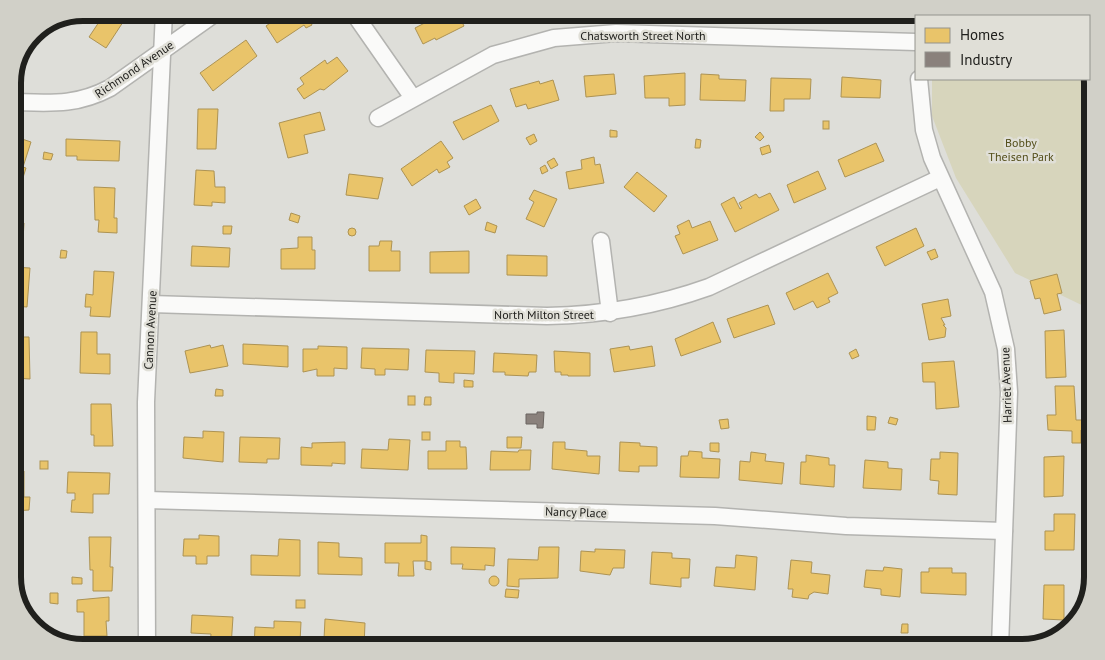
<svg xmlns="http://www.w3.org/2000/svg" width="1105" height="660" font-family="'PT Sans',sans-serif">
<rect width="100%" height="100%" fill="#deded9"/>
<g fill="#d7d5bc">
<path d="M933 12H1022L1036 16H933Z"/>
<path d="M1089 67 1092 79V310L1015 273 956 178 932 116V79H1089Z"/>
</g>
<g fill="#e9c46a" stroke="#ad9353">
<path d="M95 12H121L127 16 106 48 89 37 99 22 92 17Z"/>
<path d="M286 12H306L312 25 306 28 304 25 277 43 266 26Z"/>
<path d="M446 12H457L464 26 436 40 435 38 423 44 415 28Z"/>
<path d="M473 12H494V14L476 20Z"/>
<path d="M30 39 27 62 20 61Z"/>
<path d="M246 40 257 56 213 91 200 73Z"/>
<path d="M337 57 348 71 324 90 320 89 304 99 297 89 304 84 300 78 325 60 327 64Z"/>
<path d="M685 73V105L669 106V98H645L644 76Z"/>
<path d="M614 74 616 94 586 97 584 76Z"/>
<path d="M701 74 719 75V79L746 80 745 101 700 100Z"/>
<path d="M842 77 881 80 880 98 841 97Z"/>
<path d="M771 78 811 79 810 99H784V111H770Z"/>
<path d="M553 80 559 100 528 109 526 104 516 107 510 89 539 81 540 84Z"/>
<path d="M491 105 499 121 463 140 453 122Z"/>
<path d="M198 109H218L216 149H197Z"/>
<path d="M320 112 325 130 304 135 308 153 288 158 279 123Z"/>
<rect x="823" y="121" width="6" height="8"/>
<path d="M610 130 617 131V137H610Z"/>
<path d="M760 132 764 137 760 141 755 137Z"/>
<path d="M534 134 537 141 530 145 526 138Z"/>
<path d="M13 136 31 142 23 167 26 168 21 184 13 181Z"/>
<path d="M66 139 120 141 119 161 77 160V156H66Z"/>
<path d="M696 139 701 140 700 148H695Z"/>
<path d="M441 141 453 158 447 162 450 167 439 173 437 169 412 186 401 169Z"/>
<path d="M876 143 884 161 845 177 838 160Z"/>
<path d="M769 145 771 152 762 155 760 148Z"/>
<path d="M44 152 53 154 51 160 43 159Z"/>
<path d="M594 157 595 165 600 164 604 183 569 189 566 172 582 169 581 160Z"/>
<path d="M554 158 558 165 551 169 547 162Z"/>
<path d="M545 165 548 171 542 174 540 168Z"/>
<path d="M196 170 214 171 215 187H225V203L212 202V206L194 205Z"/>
<path d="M818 171 826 189 794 203 787 185Z"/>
<path d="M637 172 667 196 654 212 624 187Z"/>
<path d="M349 174 383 178 378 199 346 195Z"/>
<path d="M94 187 115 188 114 218H117V233L98 232 99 220H95Z"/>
<path d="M534 190 557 199 544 227 526 219 534 202 529 199Z"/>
<path d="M13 193 20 194V207L23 208 22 223H24L23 240 13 239Z"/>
<path d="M770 193 779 210 735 232 721 204 734 197 740 209 742 208 739 203 756 194 759 198Z"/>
<path d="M476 199 481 208 469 215 464 206Z"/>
<path d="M291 213 300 216 298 223 289 220Z"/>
<path d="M689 220 692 228 710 221 718 240 683 254 675 236 680 234 677 226Z"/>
<path d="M487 222 497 226 495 233 485 230Z"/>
<path d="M223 226H232L231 234H223Z"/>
<path d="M916 228 924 246 885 266 876 247Z"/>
<circle cx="352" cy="232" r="4"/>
<path d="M298 237H312V250H315V269H281V249L298 248Z"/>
<path d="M380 241H392L391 251H400V271H369V246H379Z"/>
<path d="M192 246 230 248 229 267 191 266Z"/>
<path d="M935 249 938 257 931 260 927 252Z"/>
<path d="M61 250 67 251 66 258H60Z"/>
<path d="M469 251V273H430V252Z"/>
<path d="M507 255 547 256V276L507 275Z"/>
<path d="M13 267 30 268 27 307 13 306Z"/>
<path d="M94 271 114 272 110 317 90 316 91 307H85L86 294 93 295Z"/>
<path d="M828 273 838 293 828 298 830 302 817 308 813 301 794 310 786 293Z"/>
<path d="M1057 274 1062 293 1057 294 1061 310 1044 314 1040 298 1035 299 1030 281Z"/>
<path d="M948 299 951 316 941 318 945 325H943L946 328 945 337 929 340 922 304Z"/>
<path d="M768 305 775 324 734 338 727 319Z"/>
<path d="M713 322 721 342 681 356 675 339Z"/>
<path d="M1064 330 1066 377 1046 378 1045 331Z"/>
<path d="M81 332H97V354H110V374L80 373Z"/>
<path d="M13 337H29L30 379 13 378Z"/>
<path d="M243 344 288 346V367L243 364Z"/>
<path d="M210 345 211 348 223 345 228 366 190 373 185 351Z"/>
<path d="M318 346 347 347V369L334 368V376H317V369L303 372V349H318Z"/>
<path d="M629 346 630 350 652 346 655 366 614 372 610 349Z"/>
<path d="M362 348 409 349 408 370 385 369V375H375V369L361 368Z"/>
<path d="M856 349 859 356 852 359 849 353Z"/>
<path d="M426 350 475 351 474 374 454 373V383L439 382V373L425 372Z"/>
<path d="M554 351 590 353V376H568V375H561V372H555Z"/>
<path d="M494 353 537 355 536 372H529L528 376 505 375V372H493Z"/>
<path d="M954 361 959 407 936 409 935 382H923L922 363Z"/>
<path d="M464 380 473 381V387H464Z"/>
<path d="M1055 386H1074L1076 420H1085V430H1081V443H1072V431L1048 430 1047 415H1056Z"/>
<path d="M216 389 223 390V396H215Z"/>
<rect x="408" y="396" width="7" height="9"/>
<path d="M425 397H431V405H424Z"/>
<path d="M13 403H17L14 445H13Z"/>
<path d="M91 404H111L113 446H94V435H91Z"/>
<path d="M867 416 876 417 875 430H867Z"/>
<path d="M890 417 898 419 896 425 888 423Z"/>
<path d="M728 419 729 428 721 429 719 420Z"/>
<path d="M203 431 224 432 223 462 183 458 184 437 203 438Z"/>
<rect x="422" y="432" width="8" height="8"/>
<path d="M240 437 280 438 279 459H267V463L239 462Z"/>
<path d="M507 437H522L521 448H507Z"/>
<path d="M389 439 410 440 408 470 361 468 362 449 388 450Z"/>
<path d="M446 441H460V447H466L467 469H428V451H446Z"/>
<path d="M345 442V464L332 463V466L301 465V447L312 448V443Z"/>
<path d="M553 442H565V449L587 451V456H600L599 474 552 469Z"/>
<path d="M620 442 640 443V446L657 447V466H639V472L619 471Z"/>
<path d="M710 443H719V452L710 451Z"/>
<path d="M519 450H531L530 470H490L491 451 518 452Z"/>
<path d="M689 451 702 452V458L720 459 719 478 680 477 681 456H688Z"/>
<path d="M751 452 766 454 765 461 784 463 782 484 739 480 740 461 750 462Z"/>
<path d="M940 452 958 453 957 495 938 494 939 481 930 480 931 459H940Z"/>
<path d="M806 455 829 458V465H835L834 487 800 484 801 462H806Z"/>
<path d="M1064 456 1063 496 1044 497V457Z"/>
<path d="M865 460 888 462V468L902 469 901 490 863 488Z"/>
<rect x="40" y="461" width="8" height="8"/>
<path d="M13 470 24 471V497H30L29 510 13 511Z"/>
<path d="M68 472 110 473 109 494H93V513L71 512 72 500H75V493H67Z"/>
<path d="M1054 514H1075L1074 550H1045V531H1054Z"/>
<path d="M199 535 219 536V556H207V564H196V556H183L184 539H199Z"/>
<path d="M421 535 427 536V561H413L414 576H398L399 563H385V543H421Z"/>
<path d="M89 537H111L110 567H113L112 591H93V570H90Z"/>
<path d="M279 539 300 540V576L251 575V555L278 556Z"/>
<path d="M318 542 339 543V557L362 558V575L318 574Z"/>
<path d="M451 547 495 548 494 566 485 565V570L462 569 463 564H451Z"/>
<path d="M539 547H559L558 578 519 579V587L507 586 508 559 538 560Z"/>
<path d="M595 549 625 550 624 568H613L610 575 580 571 581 551 595 552Z"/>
<path d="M13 551 21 552 20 576H13Z"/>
<path d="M652 552 672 553V558L690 559 689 578H681V587L650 584Z"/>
<path d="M736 555 757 557 755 590 714 586 716 567 735 568Z"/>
<path d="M791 560 812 562 811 573 830 575 828 594 814 592 809 595 808 599 792 597 793 589H788Z"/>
<path d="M425 561 431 562V570L425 569Z"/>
<path d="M884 567 902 569 900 597 881 595V589L864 587 866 570 883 571Z"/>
<path d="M929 568H952V573H966V595L921 593V572H929Z"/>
<circle cx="494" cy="581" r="5"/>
<path d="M72 577 82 578V584H72Z"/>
<path d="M1044 585H1064V620L1043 619Z"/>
<path d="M506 589 519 590 518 598 505 597Z"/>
<path d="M50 593H58V604L50 603Z"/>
<path d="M109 597V621H106L107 636H84V612H77V600Z"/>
<rect x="296" y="600" width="9" height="8"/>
<path d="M192 615 233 617 231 647H210L211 634 191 633Z"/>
<path d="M325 619 365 623 364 647H343V639H324Z"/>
<path d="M274 621 301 622 300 642 275 641V647H254L255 627 274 628Z"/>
<path d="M902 624H908V633H901Z"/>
<path d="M383 637 429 638V647H383Z"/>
<path d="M717 638H739L738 642 755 643V647H717Z"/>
<path d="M452 639 486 640 485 647H452Z"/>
<path d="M512 639 562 641V647H512Z"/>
<path d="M576 640 626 642V647H576Z"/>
<path d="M884 641H905V647H866V643H883Z"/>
<path d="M789 643 834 645V647H789Z"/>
<path d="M642 646 689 647H642Z"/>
</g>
<path fill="#8a817c" stroke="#6a6460" d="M537 412H544L543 428H537V424H526V414H537Z"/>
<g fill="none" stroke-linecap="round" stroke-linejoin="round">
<g stroke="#b3b3b0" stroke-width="19">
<g id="minor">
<path d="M353 12 413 98"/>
<path d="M921 16V12"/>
<path d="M919 79 924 130 932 158 993 292 1006 349 1009 392 1000 647"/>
<path d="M13 102C50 103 76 106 110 88L217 12"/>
<path d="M378 118 493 55 554 38 616 33 916 42"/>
<path d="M601 241 610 313"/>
<path d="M151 304 547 316C604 315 656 306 709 287L940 178"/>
<path d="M147 500 715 516 846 526 1004 531"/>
<path d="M147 647 146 402 164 12"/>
</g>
</g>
<use href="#minor" stroke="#fafaf9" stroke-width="16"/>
</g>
<g text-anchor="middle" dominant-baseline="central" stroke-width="5" stroke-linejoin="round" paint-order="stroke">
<g font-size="12" fill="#20201d" stroke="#e0dfd7">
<text x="643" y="35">Chatsworth Street North</text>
<text transform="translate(134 69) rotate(-34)">Richmond Avenue</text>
<text x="544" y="314">North Milton Street</text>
<text transform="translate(150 330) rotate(-87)">Cannon Avenue</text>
<text transform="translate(1006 385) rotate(-92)">Harriet Avenue</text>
<text transform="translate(576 512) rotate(2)">Nancy Place</text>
</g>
<g font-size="12" fill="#544f1b" stroke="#e0dfd7">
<text x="1021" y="142">Bobby<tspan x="1021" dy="14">Theisen Park</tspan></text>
</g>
</g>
<path d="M0 0H1105V660H0ZM83 21H1022A62 62 0 0 1 1084 83V577A62 62 0 0 1 1022 639H83A62 62 0 0 1 21 577V83A62 62 0 0 1 83 21Z" fill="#d1d0c8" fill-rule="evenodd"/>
<path fill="none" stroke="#20201d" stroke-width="6" d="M83 21H1022A62 62 0 0 1 1084 83V577A62 62 0 0 1 1022 639H83A62 62 0 0 1 21 577V83A62 62 0 0 1 83 21Z"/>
<rect x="915" y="15" width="175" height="65" fill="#e0dfd7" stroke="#93938d"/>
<rect x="925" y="28" width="25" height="15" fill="#e9c46a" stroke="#93938d"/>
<text x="960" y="40" font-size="15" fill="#20201d">Homes</text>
<rect x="925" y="52" width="25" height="15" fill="#8a817c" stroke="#93938d"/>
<text x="960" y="65" font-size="15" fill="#20201d">Industry</text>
</svg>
